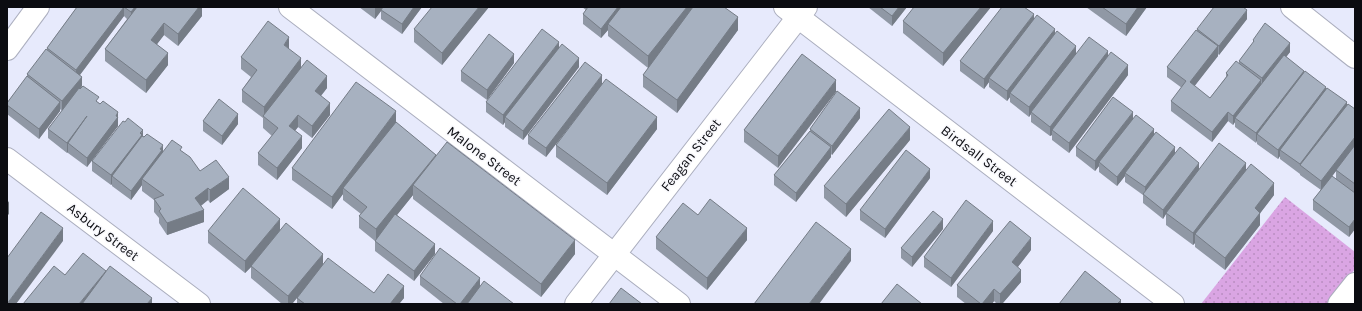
<svg xmlns="http://www.w3.org/2000/svg" width="1362" height="311" font-family="Karla,sans-serif">
<defs>
<pattern id="grass-dots" width="8" height="8" patternUnits="userSpaceOnUse"><rect width="8" height="8" fill="#daa5e3"/><path d="M2 2h.1M6 6h.1" fill="none" stroke="#ba8dc2" stroke-width="1.8" stroke-linecap="round"/></pattern>
</defs>
<rect width="100%" height="100%" fill="#e7eafc"/>
<path fill="url(#grass-dots)" d="M1285 197 1355 252V269L1328 304H1201Z"/>
<g fill="none" stroke-linecap="round" stroke-linejoin="round">
<g stroke="#abaebe" stroke-width="24">
<g id="minor">
<path d="M290 7 679 304"/>
<path d="M785 7 1173 304"/>
<path d="M1292 7 1355 57"/>
<path d="M7 49 38 7"/>
<path d="M7 159 199 304"/>
<path d="M1339 304 1355 284"/>
</g>
</g>
<g stroke="#abaebe" stroke-width="24">
<path id="tertiary" d="M576 304 806 7"/>
</g>
<use href="#minor" stroke="#fff" stroke-width="22"/>
<use href="#tertiary" stroke="#fff" stroke-width="22"/>
</g>
<g fill="#9098a5" fill-rule="evenodd">
<path d="M77 7H202V16L178 46 164 35 157 44 168 65 146 93 105 61V49L127 19 124 16 80 75 82 86 80 89 99 103 118 122V126L87 167 68 153V152L67 153 48 138V129L62 111 60 109V111L39 139 7 114V103L27 77V74L47 50V48Z"/>
<path d="M359 7H422L402 34 381 19V11L375 19Z"/>
<path d="M489 7 442 65 414 42V29Z"/>
<path d="M582 7H724L738 30 677 113 643 87V75L648 68 608 36V30L601 38 583 24V14L586 10Z"/>
<path d="M868 7H907L892 26Z"/>
<path d="M991 7 943 66 903 33V21Z"/>
<path d="M1086 7H1147L1126 36Z"/>
<path d="M1247 19 1219 55 1218 54V56L1194 86 1210 98 1226 77V73L1239 63V61L1253 44V40L1290 52 1286 57 1304 73 1347 105 1355 109V229L1349 237 1313 210V200L1321 190 1300 175V173V174L1280 159V156L1278 159 1257 144V140L1256 143 1235 127V122L1233 125 1228 121 1212 142 1171 111V101L1182 88 1167 77V67L1197 31V29ZM1336 171V179L1332 176Z"/>
<path d="M1034 20 1055 34 1076 53 1108 56 1128 75 1069 153 1052 140V135L1050 136 1031 122V114L1029 117 1010 102V97L1007 101 989 87V82L984 89 960 71V61Z"/>
<path d="M559 47 579 67 523 140 505 127V122L503 125 486 112V102Z"/>
<path d="M289 49 301 67 327 88 321 96 330 115 312 138 298 127 295 131 302 148 277 180 258 165V153L272 136 263 128V118L242 102V90L251 77 241 69V57Z"/>
<path d="M802 54 778 168 744 142V130Z"/>
<path d="M514 63 487 100 461 81V71Z"/>
<path d="M602 84 657 129 607 195 556 157V145L593 96 546 157 528 144V135Z"/>
<path d="M860 118 832 155 831 154V157L796 202 774 185V175L810 131V129Z"/>
<path d="M1133 119 1154 133 1175 153 1199 169 1246 171 1274 195 1260 213V225L1225 270 1195 247V243L1193 245 1166 225V214L1163 219 1143 203V195L1125 182V176L1117 186 1099 172V166L1095 171 1076 156V147Z"/>
<path d="M203 121 238 124 222 145 203 131Z"/>
<path d="M396 123 436 155 575 254 541 297 413 199V195L397 215 435 254 414 281 375 251V241L359 228V216L361 214 343 200V194L332 209 292 180V168Z"/>
<path d="M143 136 163 152 182 151 200 171 229 189 210 203 208 200 201 206 204 222 167 235 159 223V218L154 212V200L142 191V185L131 200 112 186V184L111 185 92 171V161Z"/>
<path d="M910 140 846 217 824 198V186Z"/>
<path d="M930 178 885 238 860 220V210Z"/>
<path d="M698 215 747 240 707 290 656 249V237Z"/>
<path d="M943 229 912 267 901 258V248Z"/>
<path d="M208 231H280L323 264 374 293 404 298 399 304H297V298L310 282 292 304H282L251 278V267L245 273 208 243Z"/>
<path d="M993 231 951 287 924 267V257Z"/>
<path d="M1031 250 1018 267 1021 282 1002 304H997L994 301 992 304H966L957 297V285Z"/>
<path d="M420 276 480 287 514 304H444L420 285Z"/>
</g>
<g fill="#757c86">
<path d="M124 7V16L76 80V70Z"/>
<path d="M135 7H143L131 22V12Z"/>
<path d="M199 7H202V16L178 46V34Z"/>
<path d="M375 7H385L381 10V11L375 19Z"/>
<path d="M414 7H422L402 34V24Z"/>
<path d="M479 7H489L442 65V53Z"/>
<path d="M618 7H625L608 24V30L601 38V29Z"/>
<path d="M687 7H696L648 68V56Z"/>
<path d="M899 7H907L892 26V16Z"/>
<path d="M981 7H991L943 66V53Z"/>
<path d="M1138 7H1147L1126 36V24Z"/>
<path d="M1247 10V19L1219 55V46Z"/>
<path d="M1034 14V24L989 78V82L984 89V79Z"/>
<path d="M738 17V30L677 113V100Z"/>
<path d="M164 23V35L151 52V40Z"/>
<path d="M1055 29V38L1010 93V97L1007 101V91Z"/>
<path d="M289 37V49L284 45Z"/>
<path d="M559 42V52L505 117V122L503 125V115Z"/>
<path d="M1290 43V52L1262 88V78Z"/>
<path d="M1076 46V55L1031 112V114L1029 117V107Z"/>
<path d="M1218 46V56L1190 92V82Z"/>
<path d="M1108 51V61L1052 130V135L1050 136V127Z"/>
<path d="M168 53V65L146 93V80Z"/>
<path d="M514 54V63L487 100V90Z"/>
<path d="M301 58V70L264 117V107Z"/>
<path d="M579 58V67L523 140V131Z"/>
<path d="M1128 65V75L1069 153V143Z"/>
<path d="M1304 71V80L1257 134V140L1256 143V133Z"/>
<path d="M602 75V85L546 157V148Z"/>
<path d="M327 76V88L315 103V91Z"/>
<path d="M82 77V86L62 111V101Z"/>
<path d="M836 80V92L778 168V156Z"/>
<path d="M1261 80V89L1235 118V122L1233 125V116Z"/>
<path d="M1326 87V97L1280 150V156L1278 159V150Z"/>
<path d="M60 102V111L39 139V129Z"/>
<path d="M1347 102V112L1300 165V174V164Z"/>
<path d="M330 103V115L312 138V126Z"/>
<path d="M860 108V118L832 155V146Z"/>
<path d="M396 111V123L343 188V194L332 209V197Z"/>
<path d="M118 112V126L87 167V158Z"/>
<path d="M1133 112V121L1099 162V166L1095 171V161Z"/>
<path d="M1228 112V121L1212 142V132Z"/>
<path d="M238 114V124L222 145V136Z"/>
<path d="M298 115V127L289 138V126Z"/>
<path d="M87 116 68 143V152L67 153V143Z"/>
<path d="M657 117V129L607 195V183Z"/>
<path d="M910 127V140L846 217V204Z"/>
<path d="M1154 129V139L1125 173V176L1117 186V177Z"/>
<path d="M143 130V140L112 176V184L111 185V175Z"/>
<path d="M302 136V148L277 180V168Z"/>
<path d="M1355 137V146L1336 170V171L1321 191V181Z"/>
<path d="M163 145V155L142 179V185L131 200V191Z"/>
<path d="M831 147V157L796 202V193Z"/>
<path d="M1175 147V156L1145 195V187Z"/>
<path d="M436 155 413 185V195L376 241V229Z"/>
<path d="M1199 163V172L1166 213V214L1163 219V210Z"/>
<path d="M1246 163V175L1195 234V243L1193 245V233Z"/>
<path d="M930 169V178L885 238V229Z"/>
<path d="M229 177V189L210 203V190Z"/>
<path d="M1274 183V195L1255 220V208Z"/>
<path d="M208 188V200L195 210V198Z"/>
<path d="M9 201V214L7 216V204Z"/>
<path d="M204 210V222L167 235V223Z"/>
<path d="M1260 213V225L1225 270V258Z"/>
<path d="M280 219V231L251 266V267L245 273V261Z"/>
<path d="M943 219V229L912 267V257Z"/>
<path d="M1355 219V229L1349 237V227Z"/>
<path d="M993 221V231L951 287V278Z"/>
<path d="M63 228V241L16 304H7Z"/>
<path d="M747 228V240L707 290V278Z"/>
<path d="M1031 238V250L1012 274V262Z"/>
<path d="M575 240V254L541 297V284Z"/>
<path d="M435 244V254L414 281V271Z"/>
<path d="M851 249V261L819 304H809Z"/>
<path d="M323 254V266L292 304H288V296Z"/>
<path d="M1021 270V282L1002 304H1000V294Z"/>
<path d="M106 271V283L89 304H79Z"/>
<path d="M480 278V287L467 304H460Z"/>
<path d="M404 286V298L399 304H390Z"/>
<path d="M994 289V301L992 304H982Z"/>
<path d="M152 298V304H147Z"/>
<path d="M1121 300V304H1117Z"/>
</g>
<g fill="#a7b1c0" stroke="#757c86">
<path d="M77 7H124L76 70 47 48Z"/>
<path d="M124 7H135L131 12Z"/>
<path d="M137 7H199L178 34 164 23 151 40 168 53 146 80 105 49Z"/>
<path d="M383 7H414L402 24 381 10Z"/>
<path d="M432 7H479L442 53 414 29Z"/>
<path d="M588 7H618L601 29 583 14Z"/>
<path d="M621 7H687L648 56 608 24Z"/>
<path d="M693 7H724L738 17 677 100 643 75Z"/>
<path d="M880 7H899L892 16Z"/>
<path d="M914 7H981L943 53 903 21Z"/>
<path d="M1002 7H1024L1034 14 984 79 960 61Z"/>
<path d="M1102 7H1138L1126 24Z"/>
<path d="M1214 7H1243L1247 10 1219 46 1197 29Z"/>
<path d="M1037 15 1055 29 1007 91 989 78Z"/>
<path d="M268 21 289 37 284 45 301 58 264 107 242 90 257 70 241 57Z"/>
<path d="M1265 23 1290 43 1262 78 1239 61 1254 41 1253 40Z"/>
<path d="M542 29 559 42 503 115 486 102Z"/>
<path d="M1196 30 1218 46 1190 82 1210 98 1228 75 1226 73 1236 61 1261 80 1233 116 1228 112 1212 132 1171 101 1186 81 1167 67Z"/>
<path d="M1057 31 1076 46 1029 107 1010 93Z"/>
<path d="M489 34 514 54 487 90 461 71Z"/>
<path d="M1089 37 1108 51 1050 127 1031 112Z"/>
<path d="M562 44 579 58 523 131 505 117Z"/>
<path d="M46 49 82 77 62 101 27 74Z"/>
<path d="M1111 52 1128 65 1069 143 1052 130Z"/>
<path d="M802 54 836 80 778 156 744 130Z"/>
<path d="M1284 55 1304 71 1256 133 1235 118Z"/>
<path d="M307 60 327 76 315 91 330 103 312 126 298 115 289 126 302 136 277 168 258 153 278 128 263 116Z"/>
<path d="M585 62 602 75 546 148 528 135Z"/>
<path d="M1305 71 1326 87 1278 150 1257 134Z"/>
<path d="M27 76 60 102 39 129 7 105V103Z"/>
<path d="M606 79 657 117 607 183 556 145Z"/>
<path d="M356 82 396 111 332 197 292 168Z"/>
<path d="M83 86 99 97 96 101 100 104 103 101 118 112 116 116 118 117 87 158 68 143 87 116 67 143 48 129 79 88 80 89Z"/>
<path d="M1327 88 1347 102 1300 164 1280 150Z"/>
<path d="M837 91 860 108 832 146 810 129Z"/>
<path d="M1113 97 1133 112 1095 161 1076 147Z"/>
<path d="M219 99 238 114 222 136 203 121Z"/>
<path d="M1348 104 1355 109V137L1321 181 1300 165Z"/>
<path d="M889 109 910 127 846 204 824 186Z"/>
<path d="M1136 115 1154 129 1117 177 1099 162Z"/>
<path d="M128 118 143 130 140 133 142 135 111 175 92 161 123 121 125 122Z"/>
<path d="M396 122 436 155 376 229 359 216 367 207 343 188Z"/>
<path d="M810 131 831 147 796 193 774 175Z"/>
<path d="M1156 132 1175 147 1145 187 1125 173Z"/>
<path d="M147 134 163 145 160 149 162 150 131 191 112 176 142 136 144 137Z"/>
<path d="M172 140 182 147 180 150 190 157 200 171 216 160 229 177 210 190 208 188 195 198 204 210 167 223 159 211 161 209 154 199 164 195 142 179Z"/>
<path d="M447 142 575 240 541 284 413 185Z"/>
<path d="M1219 143 1246 163 1193 233 1166 213Z"/>
<path d="M1355 145V184L1336 170Z"/>
<path d="M1180 147 1199 163 1163 210 1143 194Z"/>
<path d="M906 150 930 169 885 229 860 210Z"/>
<path d="M1251 164 1274 183 1255 208 1260 213 1225 258 1195 234Z"/>
<path d="M1332 176 1355 193V219L1349 227 1313 200Z"/>
<path d="M243 188 280 219 245 261 208 231Z"/>
<path d="M710 199 747 228 707 278 656 237 683 203 698 215Z"/>
<path d="M966 200 993 221 951 278 924 257Z"/>
<path d="M933 211 943 219 912 257 901 248Z"/>
<path d="M41 212 63 228 7 304V258Z"/>
<path d="M395 214 435 244 414 271 375 241Z"/>
<path d="M1010 221 1031 238 1012 262 1021 270 1000 294 994 289 982 304H981L957 285Z"/>
<path d="M816 222 851 249 809 304H754Z"/>
<path d="M286 223 323 254 288 296 251 266Z"/>
<path d="M440 248 480 278 460 304H457L420 276Z"/>
<path d="M83 253 106 271 79 304H23L54 266 65 275Z"/>
<path d="M328 258 374 293 388 274 404 286 390 304H324L323 303 322 304H305L297 298Z"/>
<path d="M110 266 152 298 147 304H82Z"/>
<path d="M1085 271 1121 300 1117 304H1059Z"/>
<path d="M484 281 514 304H467Z"/>
<path d="M897 284 922 304H881Z"/>
<path d="M621 288 642 304H609Z"/>
</g>
<g text-anchor="middle" dominant-baseline="central" stroke-width="3" stroke-linejoin="round" paint-order="stroke">
<g font-size="14" fill="#0b0c11" stroke="#f8f8fc">
<text transform="translate(691 155) rotate(-52)">Feagan Street</text>
<text transform="translate(484 156) rotate(37)">Malone Street</text>
<text transform="translate(979 156) rotate(37)">Birdsall Street</text>
<text transform="translate(103 232) rotate(37)">Asbury Street</text>
</g>
</g>
<rect width="1362" height="311" fill="none" stroke="#0b0c11" stroke-width="16"/>
</svg>
